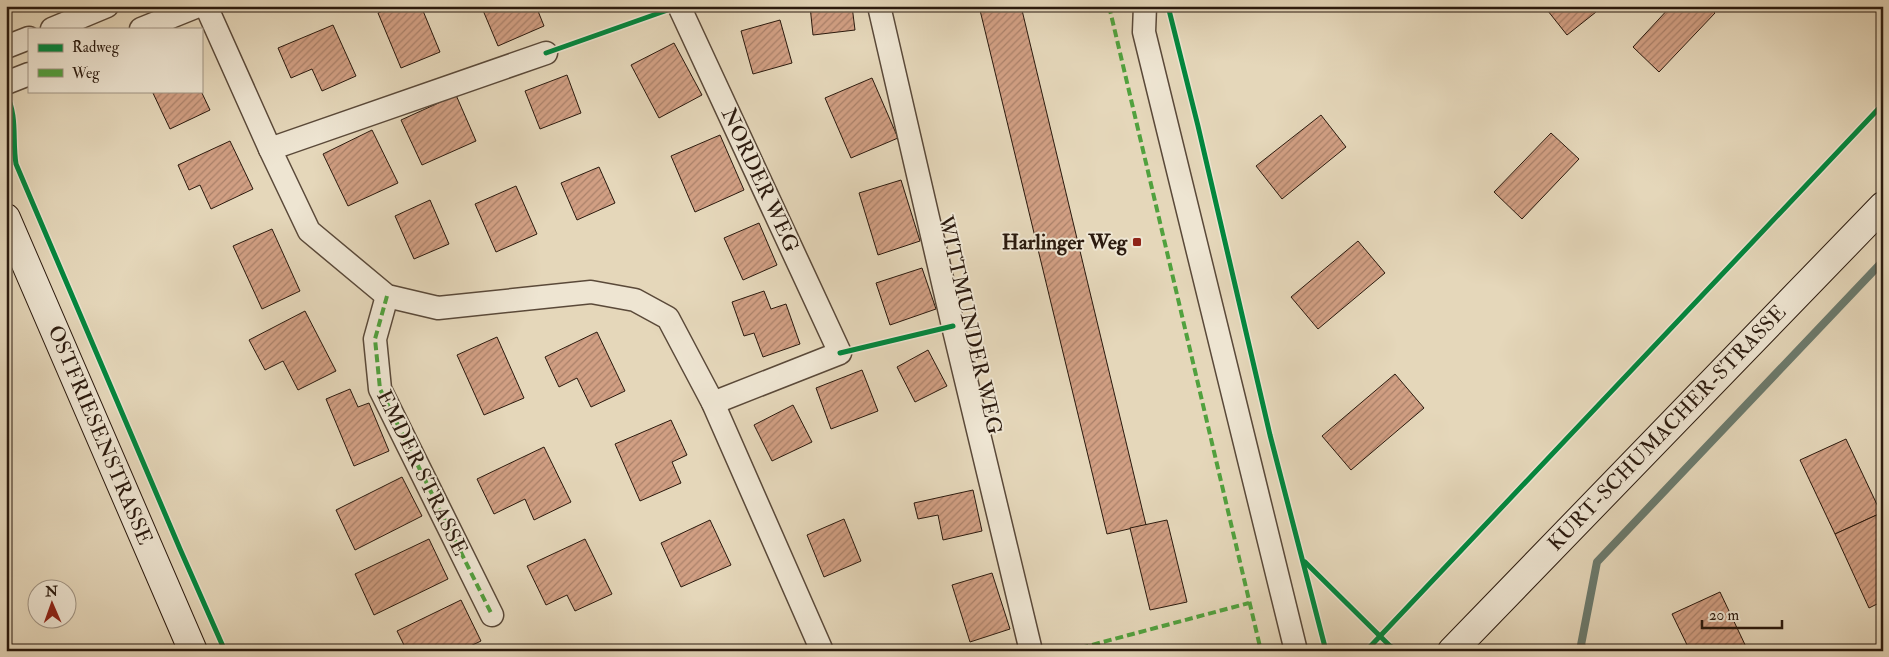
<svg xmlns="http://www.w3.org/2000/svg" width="1889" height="657" font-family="'IM FELL Double Pica',serif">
<defs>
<pattern id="building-hatch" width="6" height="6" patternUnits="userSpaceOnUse" patternTransform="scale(1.25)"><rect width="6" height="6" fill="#d19f83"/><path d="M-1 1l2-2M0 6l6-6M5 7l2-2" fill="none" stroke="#aa816a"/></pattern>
</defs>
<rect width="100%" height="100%" fill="#e5d7ba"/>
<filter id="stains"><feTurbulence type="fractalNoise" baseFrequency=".004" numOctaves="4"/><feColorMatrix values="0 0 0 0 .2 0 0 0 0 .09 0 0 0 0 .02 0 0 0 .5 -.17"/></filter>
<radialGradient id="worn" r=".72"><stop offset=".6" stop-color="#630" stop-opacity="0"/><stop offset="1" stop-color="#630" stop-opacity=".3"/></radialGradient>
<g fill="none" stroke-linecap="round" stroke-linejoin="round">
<path stroke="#6b7a6d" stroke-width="8" d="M1585 651 1581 645 1597 562 1883 261"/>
</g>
<g fill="url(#building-hatch)" stroke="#2b1a0e">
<path d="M394 6H421L440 52 401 68 378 13Z"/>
<path d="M487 6H536L544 26 498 46 482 8Z"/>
<path d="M810 6H852L855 30 813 35Z"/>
<path d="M979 6H1021L1146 525 1107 534Z"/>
<path d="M1544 6H1591L1596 12 1567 35Z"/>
<path d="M1671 6H1708L1715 13 1659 72 1633 47Z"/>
<path d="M780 20 792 63 753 74 741 31Z"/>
<path d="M333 25 356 76 322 91 312 69 291 78 278 48Z"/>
<path d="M674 43 702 95 659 118 631 65Z"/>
<path d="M567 75 581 113 540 129 525 91Z"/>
<path d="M872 78 898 138 851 158 825 98Z"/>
<path d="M152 91H201L210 110 170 129Z"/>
<path d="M456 95 476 141 422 165 401 120Z"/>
<path d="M1321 115 1346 147 1282 199 1256 166Z"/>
<path d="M372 130 398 183 348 206 323 154Z"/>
<path d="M1551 133 1579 159 1522 219 1494 192Z"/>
<path d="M720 135 744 190 695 212 671 156Z"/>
<path d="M230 141 253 189 211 209 200 185 189 190 178 165Z"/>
<path d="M599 167 615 203 577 220 561 183Z"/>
<path d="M901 180 920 241 878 255 859 193Z"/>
<path d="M516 186 537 234 496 252 475 204Z"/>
<path d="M430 200 449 244 414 259 395 216Z"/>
<path d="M759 223 777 265 743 280 724 238Z"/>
<path d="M272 229 300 291 262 309 233 246Z"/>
<path d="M1358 241 1385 273 1318 329 1291 297Z"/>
<path d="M922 268 936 309 890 325 876 283Z"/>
<path d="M764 291 771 309 786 304 800 344 763 357 754 333 744 336 732 302Z"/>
<path d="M305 311 336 371 298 390 283 361 265 370 249 340Z"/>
<path d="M597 332 625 391 591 407 577 378 559 387 545 357Z"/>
<path d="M497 337 524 398 484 415 457 355Z"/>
<path d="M928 350 947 386 915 402 897 367Z"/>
<path d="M862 370 878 411 831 429 816 388Z"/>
<path d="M1395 374 1424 408 1351 470 1322 436Z"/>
<path d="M350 389 358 407 369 403 389 451 354 466 326 399Z"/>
<path d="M793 405 812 442 772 461 754 425Z"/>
<path d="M671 420 687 455 672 462 681 483 640 501 615 444Z"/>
<path d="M1846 439 1881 513 1835 534 1800 460Z"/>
<path d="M544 447 571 502 534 520 525 499 494 514 477 479Z"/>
<path d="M402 477 422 516 355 550 336 510Z"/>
<path d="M973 490 982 531 943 540 938 515 918 519 914 503Z"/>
<path d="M1881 513 1883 517V601L1869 608 1835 534Z"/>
<path d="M844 519 861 561 824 577 807 535Z"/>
<path d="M710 520 731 565 681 587 661 543Z"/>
<path d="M1167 520 1187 602 1150 610 1130 528Z"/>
<path d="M429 539 448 579 374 615 355 574Z"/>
<path d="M585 539 612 594 575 611 567 595 546 605 527 566Z"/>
<path d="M992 573 1010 629 970 642 952 585Z"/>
<path d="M1720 592 1748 651H1690L1672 614Z"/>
<path d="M461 600 481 641 460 651H407L397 631Z"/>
</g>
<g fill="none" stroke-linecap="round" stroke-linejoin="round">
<g stroke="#5a4939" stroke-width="25">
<g id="street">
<path d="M206 6 270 149 309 231 387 296 438 308 591 292 635 300 668 318 713 403 822 651"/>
<path d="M679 6 840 353 713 403"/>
<path d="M879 6 953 326 1031 651"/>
<path d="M1145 6 1144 32C1193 238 1246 444 1296 651"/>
<path d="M52 29 107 6"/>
<path d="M141 29 198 6"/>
<path d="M6 47 29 38"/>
<path d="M6 83 29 74"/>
<path d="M270 149 546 53"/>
<path d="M387 296 375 339 380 389 492 615"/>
</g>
</g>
<g stroke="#2b1a0e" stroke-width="30">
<g id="secondary">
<path d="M6 218 193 651"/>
<path d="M1452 651 1883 206"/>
</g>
</g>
<use href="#street" stroke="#eee5d2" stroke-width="22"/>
<use href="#secondary" stroke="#eee5d2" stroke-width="28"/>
<g stroke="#51a13e" stroke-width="4" stroke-dasharray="8 4" stroke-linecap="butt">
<path d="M1109 6 1261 651"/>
<path d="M387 296 375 339 380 389 492 615"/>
<path d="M1069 651 1249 603"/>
</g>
<g stroke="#eee5d2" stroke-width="8">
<g id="cycleway">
<path d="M1168 6 1198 126 1270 435 1326 651"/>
<path d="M546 53 679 6"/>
<path d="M6 93C18 117 12 140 16 164L180 549 225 651"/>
<path d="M840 353 953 326"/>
<path d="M1305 562 1390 646 1399 651"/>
<path d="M1366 651 1883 104"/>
</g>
</g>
<use href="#cycleway" stroke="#00873e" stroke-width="5"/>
</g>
<rect fill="#8f2418" stroke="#eee5d2" stroke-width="2" x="1132" y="237" width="10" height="10" rx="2.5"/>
<g text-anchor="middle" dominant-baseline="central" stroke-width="4" stroke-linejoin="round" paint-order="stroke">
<g font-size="21" fill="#2b1a0e" stroke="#eee5d2">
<text transform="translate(760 180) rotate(65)">NORDER WEG</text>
<text transform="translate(970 325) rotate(77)">WITTMUNDER WEG</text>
<text transform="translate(1667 428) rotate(-46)">KURT-SCHUMACHER-STRASSE</text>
<text transform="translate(100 435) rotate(67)">OSTFRIESENSTRASSE</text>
<text transform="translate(422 473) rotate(64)">EMDER STRASSE</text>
</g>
<g font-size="21" font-weight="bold" fill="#2b1a0e" stroke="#eee5d2" text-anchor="end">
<text x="1127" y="242">Harlinger Weg</text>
</g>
</g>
<rect width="1889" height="657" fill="none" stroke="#e5d7ba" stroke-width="25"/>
<rect x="8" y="8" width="1874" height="642" fill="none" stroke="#2b1a0e" stroke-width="2.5"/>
<rect x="12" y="12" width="1864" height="632" fill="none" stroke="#2b1a0e"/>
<rect x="28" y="28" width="175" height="65" fill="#eee5d2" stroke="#a09484"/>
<rect x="38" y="44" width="25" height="8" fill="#00873e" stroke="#a09484"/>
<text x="72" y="52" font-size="15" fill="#2b1a0e">Radweg</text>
<rect x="38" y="69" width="25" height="8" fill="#51a13e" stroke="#a09484"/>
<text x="72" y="78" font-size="15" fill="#2b1a0e">Weg</text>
<g transform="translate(52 604) rotate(358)"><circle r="24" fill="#eee5d2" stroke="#a09484"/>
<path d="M0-4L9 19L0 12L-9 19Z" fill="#8f2418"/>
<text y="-8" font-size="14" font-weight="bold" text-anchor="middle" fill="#2b1a0e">N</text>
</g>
<path d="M1702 620v8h80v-8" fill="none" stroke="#2b1a0e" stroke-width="2.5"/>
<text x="1709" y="620" font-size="15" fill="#2b1a0e" stroke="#eee5d2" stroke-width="4" paint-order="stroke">20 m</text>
<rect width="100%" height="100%" filter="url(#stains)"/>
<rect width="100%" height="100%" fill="url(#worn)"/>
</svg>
